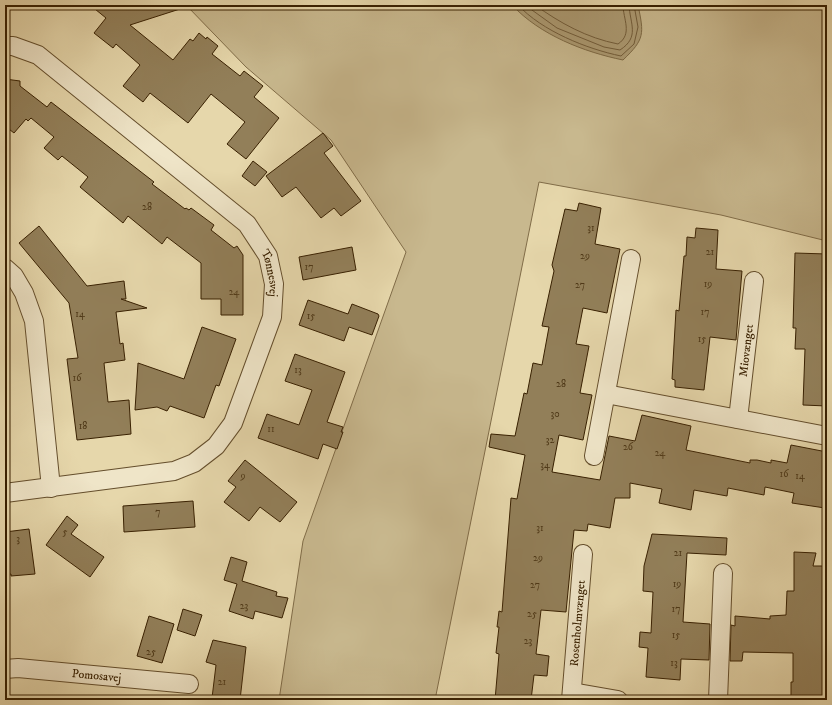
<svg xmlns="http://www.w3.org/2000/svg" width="832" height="705" font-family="'IM FELL DW Pica',serif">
<rect width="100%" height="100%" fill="#e6d7ab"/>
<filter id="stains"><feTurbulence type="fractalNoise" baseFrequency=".005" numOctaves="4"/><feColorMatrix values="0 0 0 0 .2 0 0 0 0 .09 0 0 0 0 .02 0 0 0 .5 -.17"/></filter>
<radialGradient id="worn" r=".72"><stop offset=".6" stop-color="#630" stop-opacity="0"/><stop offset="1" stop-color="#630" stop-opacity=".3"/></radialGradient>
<path fill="#c8b88e" stroke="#806c48" d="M186 5H827V241L721 215 539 182 436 695V700H279L303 541 406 252 331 140 246 67Z"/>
<path fill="#ab9971" stroke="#7d6944" d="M512 5H638C644 34 645 39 623 60 584 52 540 35 512 5Z"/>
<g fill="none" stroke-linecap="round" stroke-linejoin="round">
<g stroke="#725c39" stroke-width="1">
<path d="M518 5C542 31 587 49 621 56L634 44 638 27 634 5"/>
<path d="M525 5 557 28 604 47 620 50C640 37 630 24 629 5"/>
<path d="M535 5C560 23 587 38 618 44 633 34 623 19 623 5"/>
</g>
</g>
<g fill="#927f59" stroke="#382001">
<path d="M90 5H183V8L130 25 173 60 190 39 193 41 199 33 206 39 207 37 218 46 212 54 240 76 244 71 263 86 254 97 279 118 246 159 227 144 245 122 211 94 188 123 150 93 143 102 123 86 140 65 116 44 113 48 94 33 106 18Z"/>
<path d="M5 79 20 81V86L47 107 51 102 154 182 152 184 185 209 186 208 189 210 191 208 214 225 211 230 234 248 237 246 243 255V315H221V299H201V263L167 237 162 244 128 216 123 223 80 187 88 177 62 156 58 160 44 148 54 137 31 118 28 121 26 119 14 133 5 126Z"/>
<path d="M323 133 333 146 324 153 361 201 341 216 334 208 321 218 296 187 282 197 266 176Z"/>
<path d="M253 161 267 172 255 186 242 176Z"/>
<path d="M579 203 601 208 595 244 620 249 607 313 583 308 576 344 589 346 580 393 592 395 583 440 559 435 552 472 600 480 609 436 635 441 642 415 691 426 686 450 750 463V460H757L771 463V460L787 463 791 445 827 452V496L825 508 792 503 794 493 765 487 764 495 728 488 727 496 694 490 691 510 659 503 662 489 630 483V498H615L610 528 588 524 587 531 574 530 566 612 541 610 536 654 549 656 547 676 534 675 531 700H495L499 654 496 653 499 627H497L499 611 502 612 511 498 517 499 525 455 489 447 491 434 515 436 524 393 527 394 533 363 542 365 549 327 542 326 554 271 552 265 565 209 577 211Z"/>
<path d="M39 226 87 286 124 281 126 299H121L147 308 116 312 120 344 123 343 125 360 104 363 108 402 129 400 131 434 77 440 67 359 78 358 69 303 19 243Z"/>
<path d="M696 228 718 230 716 269 742 271 736 340 710 337 704 390 675 387V380L672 379 676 310 679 311 684 256H686L687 237 695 238Z"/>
<path d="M352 247 356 270 303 280 299 257Z"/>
<path d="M795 253 827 254V406L803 405 805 349H795L796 328H793Z"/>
<path d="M308 300 348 314 352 304 378 314 379 316 372 335 349 327 344 341 299 325Z"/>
<path d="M202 327 236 339 219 386 216 385 204 418 170 406 167 411 157 407 135 410 138 363 184 379Z"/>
<path d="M295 354 345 372 327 422 343 427 341 432H343L337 449 323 444 318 459 258 438 267 414 299 425 312 390 285 381Z"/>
<path d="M245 460 297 502 280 522 260 507 249 521 224 502 236 487 228 481Z"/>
<path d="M193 501 195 527 124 532 123 506Z"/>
<path d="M67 516 78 525 71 534 104 557 90 577 46 545Z"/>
<path d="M29 529 35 574 11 576V574L5 575V549H7L5 532Z"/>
<path d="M652 534 727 538 726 555 687 553 683 622 710 624 709 660 681 659 680 680 646 677 648 648 639 647 640 632 651 633 653 592 643 591 644 566Z"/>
<path d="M794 552 816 553 813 566H826L824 700H791V682H793V653L743 652 742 661H730L731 625 735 626V616L770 619V616L786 615 787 591H794Z"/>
<path d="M231 557 247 562 242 581 277 592 276 596 288 598 282 618 255 611 253 619 229 611 237 584 224 580Z"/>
<path d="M183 609 202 615 195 636 177 630Z"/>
<path d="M149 616 174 624 162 663 137 656Z"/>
<path d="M213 640 246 647 240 700 212 698 216 665 206 662Z"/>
</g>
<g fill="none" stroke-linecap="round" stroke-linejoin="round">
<g stroke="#644e2c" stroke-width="20">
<g id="street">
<path id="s1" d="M5 46H13L38 55 247 224 268 256 274 284 272 317 233 423 216 446 194 463 174 471 5 493"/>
<path d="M5 268 14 276 24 293 34 321 51 488"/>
<path d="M606 394 827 436"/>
<path id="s2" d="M738 419 754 281"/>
<path d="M594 456 631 259"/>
<path id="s3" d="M5 669 18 668 189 684"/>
<path d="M572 692 618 700"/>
<path id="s4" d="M571 700 583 554"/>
<path d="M718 700 723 573"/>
</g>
</g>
<use href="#street" stroke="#efe5c8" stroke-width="18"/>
</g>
<g text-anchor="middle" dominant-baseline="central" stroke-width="4" stroke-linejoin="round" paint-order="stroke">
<g font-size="10" fill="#4e3817">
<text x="147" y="207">28</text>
<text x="591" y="228">31</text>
<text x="710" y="252">21</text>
<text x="585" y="256">29</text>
<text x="309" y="267">17</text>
<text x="708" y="284">19</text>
<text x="580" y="285">27</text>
<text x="234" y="292">24</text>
<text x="705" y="312">17</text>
<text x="80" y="314">14</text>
<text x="311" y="316">15</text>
<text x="702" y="339">15</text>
<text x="298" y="370">13</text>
<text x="77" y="378">16</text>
<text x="561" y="384">28</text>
<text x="555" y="414">30</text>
<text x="83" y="426">18</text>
<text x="271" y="429">11</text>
<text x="550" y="440">32</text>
<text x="628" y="447">26</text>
<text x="660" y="453">24</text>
<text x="545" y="465">34</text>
<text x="784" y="474">16</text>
<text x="243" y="476">9</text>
<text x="800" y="476">14</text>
<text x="158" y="512">7</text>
<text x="540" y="528">31</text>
<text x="65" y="532">5</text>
<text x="18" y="539">3</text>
<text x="678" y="553">21</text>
<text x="538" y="558">29</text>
<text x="677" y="584">19</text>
<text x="535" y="585">27</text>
<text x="244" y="606">23</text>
<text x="676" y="609">17</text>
<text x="532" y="614">25</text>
<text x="676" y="635">15</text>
<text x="528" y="641">23</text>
<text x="151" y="652">25</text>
<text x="674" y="663">13</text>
<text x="222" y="682">21</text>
</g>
<g font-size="12" fill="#382001" stroke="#efe5c8">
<text stroke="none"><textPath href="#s1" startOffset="359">Tønnesvej</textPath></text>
<text stroke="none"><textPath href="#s2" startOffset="69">Miovænget</textPath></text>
<text stroke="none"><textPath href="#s4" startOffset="77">Rosenholmvænget</textPath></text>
<text stroke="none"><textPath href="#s3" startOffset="92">Pomosavej</textPath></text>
</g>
</g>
<rect width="832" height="705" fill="none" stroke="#e6d7ab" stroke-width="20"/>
<rect x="6" y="6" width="820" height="693" fill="none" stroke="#382001" stroke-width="2"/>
<rect x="10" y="10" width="812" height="685" fill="none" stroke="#382001"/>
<rect width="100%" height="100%" filter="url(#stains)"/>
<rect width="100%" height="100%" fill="url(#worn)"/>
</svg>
